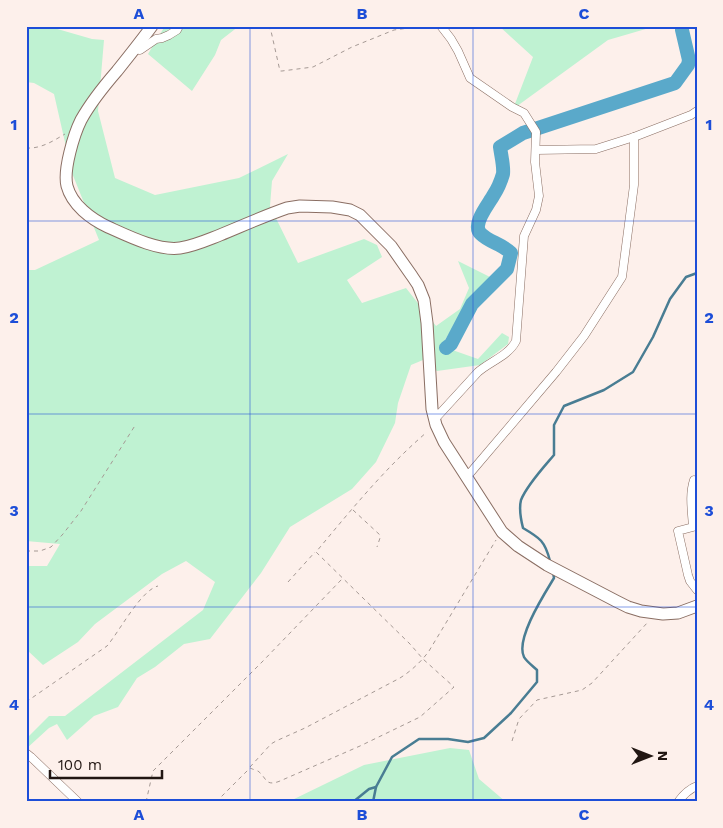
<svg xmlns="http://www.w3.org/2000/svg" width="723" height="828" font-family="'Work Sans',sans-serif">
<rect width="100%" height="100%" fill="#fdf0eb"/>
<g fill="#bff2d2">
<path d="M26 26H47L92 39 104 40 98 111 115 178 155 195 239 178 288 154 272 181 270 206 298 263 364 239 377 245 382 257 347 280 362 303 406 288 436 326 460 309 469 288 458 261 492 278 469 303 441 346 478 359 502 333 509 337 508 344 480 365 437 371 423 360 411 365 398 403 395 423 376 462 352 489 290 527 261 573 210 639 184 644 155 667 137 678 118 707 94 716 67 740 57 724 49 728 26 749V739L49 716H65L203 610 215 582 186 561 162 574 95 624 78 642 43 665 26 649V566H47L60 544 26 541V270H35L99 240 72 173 54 94 34 83 26 82Z"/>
<path d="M165 26H239L221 40 215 55 192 91 148 54Z"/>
<path d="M499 26H656L608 40 513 109 533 57Z"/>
<path d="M450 748 469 750 479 779 506 802H288L364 765Z"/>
</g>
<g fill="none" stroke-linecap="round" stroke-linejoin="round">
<g stroke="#497d93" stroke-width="2.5">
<path d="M550 561C545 541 540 538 523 528 521 520 519 508 521 500 527 485 543 468 554 455V425L564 406 604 390 633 372 653 337 670 299 686 277 697 273"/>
<path d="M353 802 369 789 376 787"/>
<path d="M373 802 376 787 392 757 419 739H448L468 742 484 738 511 713 537 682V670C534 667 526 661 524 657 515 639 545 593 554 578L553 572"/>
</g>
<path stroke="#5aa9ca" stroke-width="14" d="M446 348 451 344 472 304 507 269 511 253C502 244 489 242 481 234 471 225 488 205 493 196 497 190 501 181 503 174 504 166 501 155 500 147L523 133 675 83 688 65 689 60 682 30V26"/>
<g stroke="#8a6e63" stroke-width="9">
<g id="street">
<path d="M135 49 140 50 156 39 162 38 169 35 177 30 179 26"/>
<path d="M536 150 596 149 634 137 691 115 697 111"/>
<path d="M434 420 478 372C491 361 508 356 516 341L524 236 536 210 539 196 535 162 536 132 524 113 512 107 470 78 458 51 451 39 441 26"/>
<path d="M466 475 471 472 556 372 584 336 622 277 634 185V137"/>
<path d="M694 480C689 495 692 511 693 527L678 531 688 575 690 581 697 590"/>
<path d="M26 753 31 757 78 802"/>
<path d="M678 802C683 795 689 789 697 786"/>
</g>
</g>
<g stroke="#8a6e63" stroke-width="13">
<path id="secondary" d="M152 26C141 41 129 56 117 71 104 86 91 102 81 120 74 134 63 170 67 186 72 205 91 219 108 227 128 236 158 251 180 248 194 246 207 240 220 235 242 226 264 216 287 208L300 206 332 207 350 210 360 215 391 246 412 276 418 285 424 300 427 323 432 409 436 425 444 442 502 532 518 546 547 565 616 601 628 607 641 611 663 614 678 613 697 606"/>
</g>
<g stroke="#a59994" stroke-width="1" stroke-dasharray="4 4" stroke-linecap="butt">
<path d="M267 26 271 31 280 71H282L313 67 352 47 394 30 416 27 434 28"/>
<path d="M26 148C41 149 53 141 65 134"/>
<path d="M353 510 380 535V538L377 547"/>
<path d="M26 551H40L51 547 63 534 81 511 136 424"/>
<path d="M288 582 315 552"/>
<path d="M26 702 107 646C119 632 141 590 158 586"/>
<path d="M512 741 519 719 537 700 582 690 592 683 648 622"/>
<path d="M250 767 271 744 276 741 305 728 400 678C411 671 421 662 429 651L496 540"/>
<path d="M146 802 153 771 263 661 342 579"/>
<path d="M216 802 250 768C250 768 257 771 258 771 267 778 265 787 280 781L360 746 420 717 454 687 423 659 410 644 316 552C351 510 386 467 427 432"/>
</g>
<use href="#street" stroke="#fff" stroke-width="8"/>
<use href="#secondary" stroke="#fff" stroke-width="11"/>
</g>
<path fill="none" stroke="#1d4ed8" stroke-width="1" stroke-opacity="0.55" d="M250 26V802M473 26V802M26 221H697M26 414H697M26 607H697"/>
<rect width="723" height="828" fill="none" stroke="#fdf0eb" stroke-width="55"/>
<g transform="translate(650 756) rotate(90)" stroke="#fdf0eb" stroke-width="4" paint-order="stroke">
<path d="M0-4L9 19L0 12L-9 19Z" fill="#211612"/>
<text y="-8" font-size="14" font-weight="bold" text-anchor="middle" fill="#211612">N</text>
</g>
<path d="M50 770v8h112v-8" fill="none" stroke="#211612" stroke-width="2.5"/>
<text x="58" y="770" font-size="15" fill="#211612" stroke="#fdf0eb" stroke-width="4" paint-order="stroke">100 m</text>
<rect x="28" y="28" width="668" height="772" fill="none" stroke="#1d4ed8" stroke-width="2"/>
<g font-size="16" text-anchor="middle" font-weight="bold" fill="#1d4ed8">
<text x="139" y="19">A</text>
<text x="362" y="19">B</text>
<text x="584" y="19">C</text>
<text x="14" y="130">1</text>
<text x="709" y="130">1</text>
<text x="14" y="323">2</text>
<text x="709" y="323">2</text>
<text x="14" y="516">3</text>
<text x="709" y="516">3</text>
<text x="14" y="710">4</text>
<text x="709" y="710">4</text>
<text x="139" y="820">A</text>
<text x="362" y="820">B</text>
<text x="584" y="820">C</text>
</g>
</svg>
